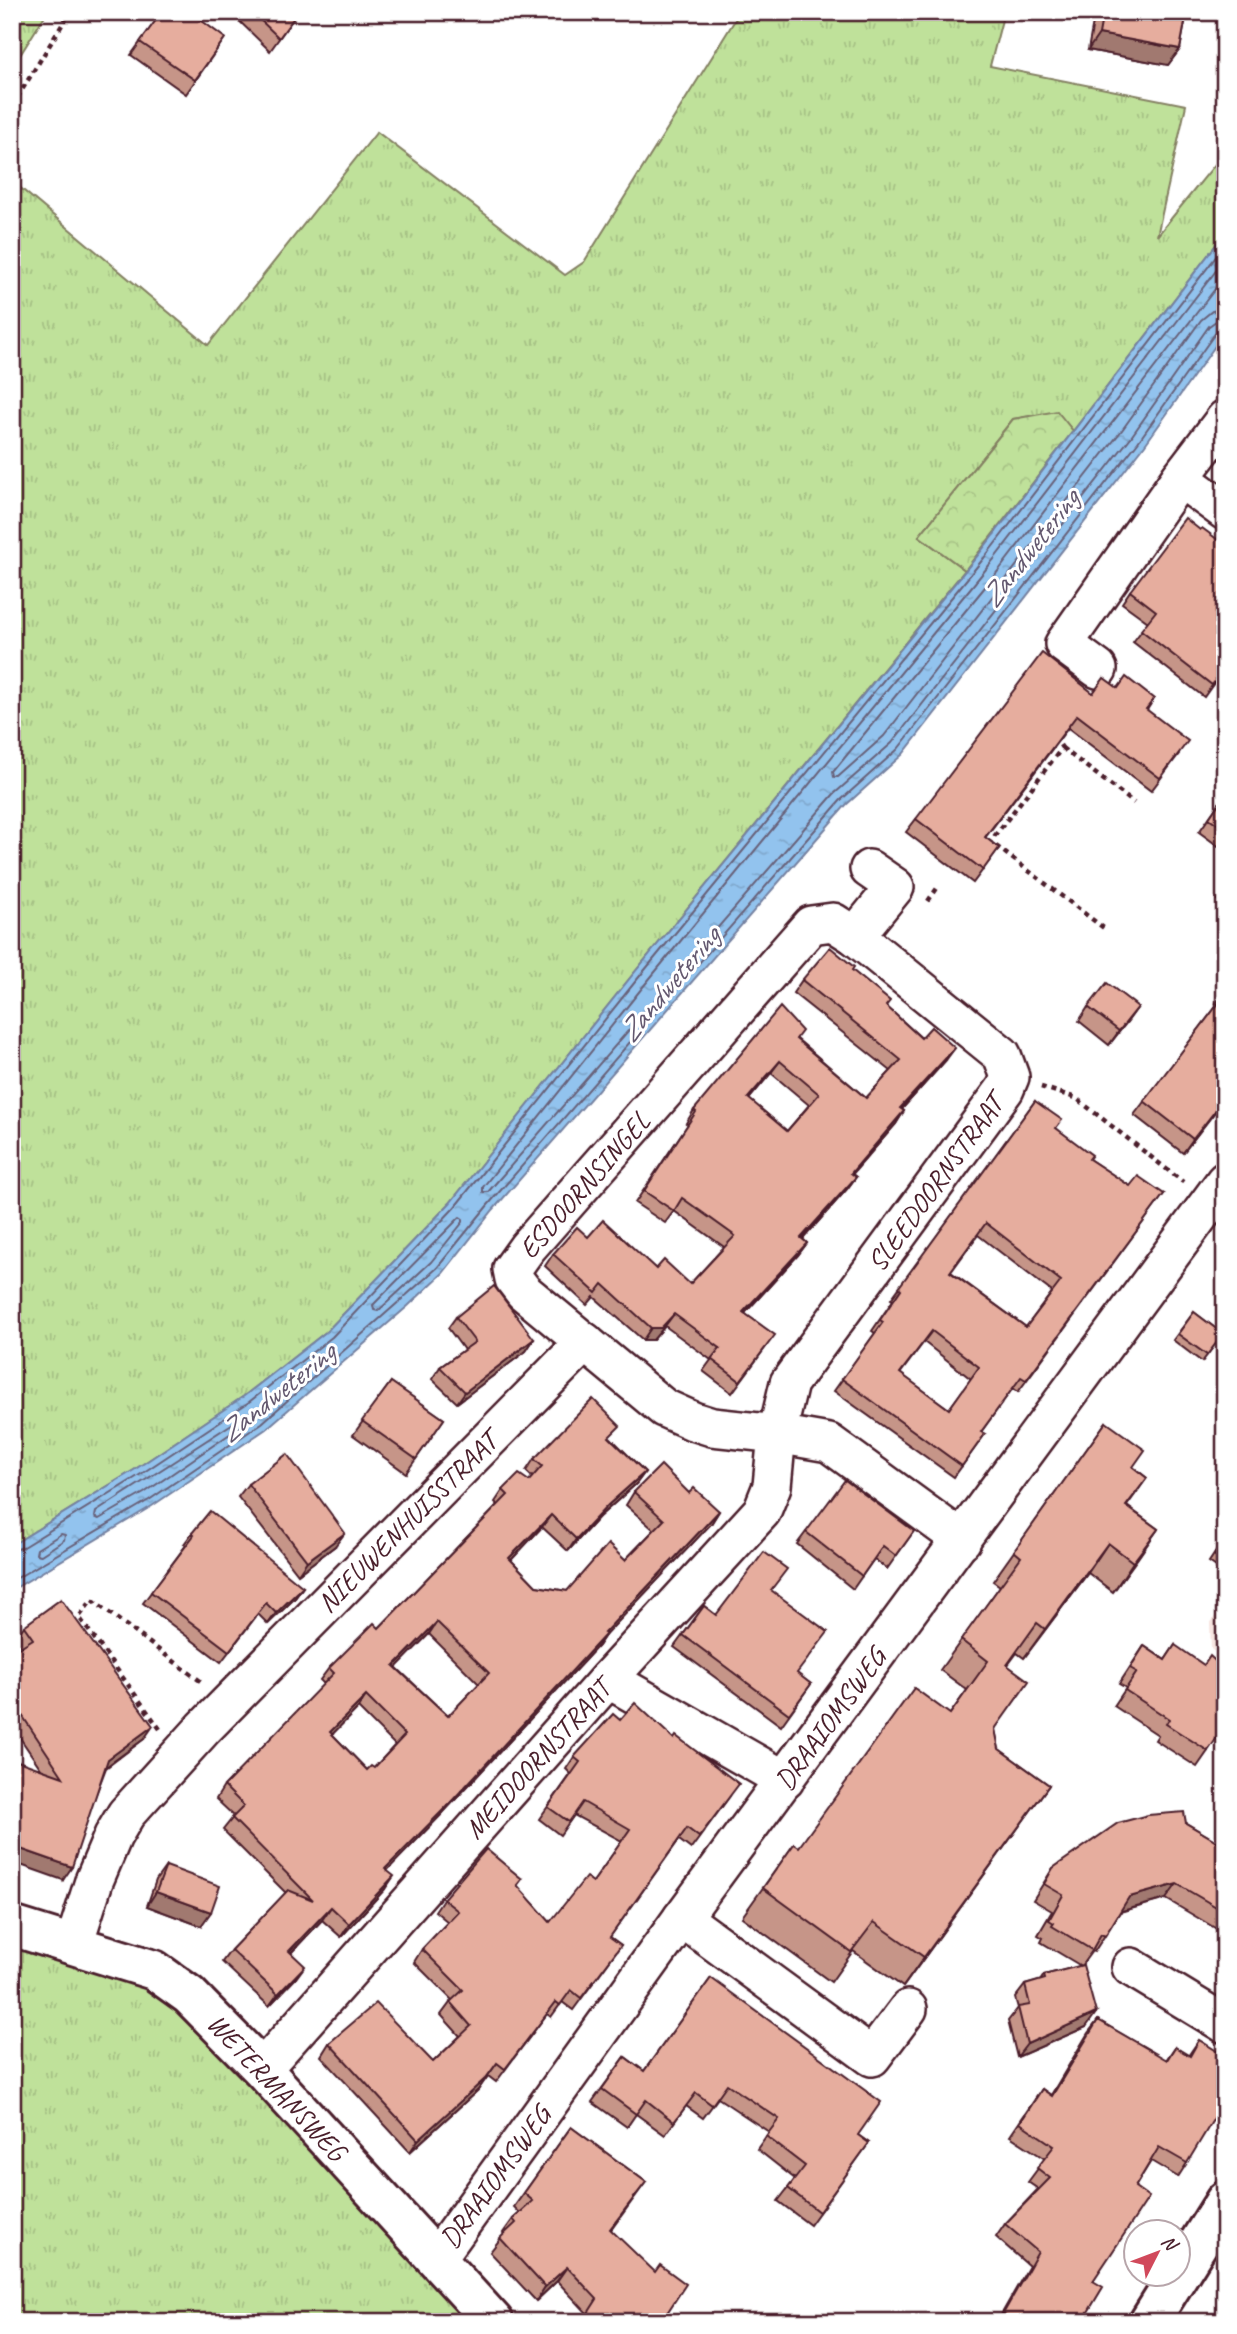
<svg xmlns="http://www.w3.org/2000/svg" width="1237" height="2334" font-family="Caveat,sans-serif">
<defs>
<pattern id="grass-tufts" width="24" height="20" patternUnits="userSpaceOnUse" patternTransform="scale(1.75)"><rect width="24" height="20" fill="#bfe19a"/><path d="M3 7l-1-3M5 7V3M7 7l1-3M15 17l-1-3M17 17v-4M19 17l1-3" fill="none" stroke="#a6c185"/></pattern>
<pattern id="forest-crowns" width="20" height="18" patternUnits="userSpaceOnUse" patternTransform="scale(1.75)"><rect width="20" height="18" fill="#bfe19a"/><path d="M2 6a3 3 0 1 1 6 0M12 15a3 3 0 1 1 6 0" fill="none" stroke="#a6c185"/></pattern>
<pattern id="water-ripples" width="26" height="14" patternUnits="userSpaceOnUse" patternTransform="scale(1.75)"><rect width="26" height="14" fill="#92c3ee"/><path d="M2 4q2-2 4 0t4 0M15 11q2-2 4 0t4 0" fill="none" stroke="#7fa7cc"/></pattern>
</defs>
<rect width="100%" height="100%" fill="#fff"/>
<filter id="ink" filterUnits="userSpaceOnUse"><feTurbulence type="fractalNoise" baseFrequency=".0143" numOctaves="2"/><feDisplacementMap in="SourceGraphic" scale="14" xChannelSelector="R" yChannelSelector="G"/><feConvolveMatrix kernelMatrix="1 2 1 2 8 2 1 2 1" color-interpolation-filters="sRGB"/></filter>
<g filter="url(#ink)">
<path fill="#f8e6e2" d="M1225 1601V1661L1211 1649 1210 1624Z"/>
<g fill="url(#grass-tufts)" stroke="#848062" stroke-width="2">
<path d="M12 12H47L12 68Z"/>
<path d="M740 12H1004L990 66 1186 105 1157 236 1225 152V233L1073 431 1057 412 1013 419 919 536 965 570 630 978 450 1203 327 1331 244 1396 134 1470 12 1545V181L208 345 377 132 565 275 584 262Z"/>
<path d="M12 1939 164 1994 223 2043 473 2322H12Z"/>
</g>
<path fill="url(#forest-crowns)" stroke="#848062" stroke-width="2" d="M1057 411 1073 431 965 570 919 536 1013 419Z"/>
<path fill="url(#water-ripples)" stroke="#7581a0" stroke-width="2" d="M1225 233V332L1144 446 903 754 846 805 493 1210 443 1273 408 1306 266 1429 152 1506 12 1590V1545L134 1470 244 1396 327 1331 450 1203 630 978 979 554Z"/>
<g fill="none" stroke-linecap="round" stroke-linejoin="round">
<g stroke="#676179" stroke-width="2">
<path d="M1225 259 991 563 642 988 483 1187V1192H488L834 794 892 743 1131 437 1209 326 1216 321 1225 320"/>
<path d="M1225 276 999 570 833 772 834 777H838L884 736 1122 430 1201 320 1212 311 1225 309"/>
<path d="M460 1217 463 1219V1222L431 1262 378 1311 374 1310 373 1305Z"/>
<path d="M258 1407 261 1411 256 1416 144 1493 99 1519 95 1517 96 1512Z"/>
<path d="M61 1534 65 1535 64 1540 41 1555 36 1554 37 1549Z"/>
<path d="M12 1551 23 1547 138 1476 249 1402 332 1337 454 1208 635 982 984 558 1225 245"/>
<path d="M12 1581 149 1500 262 1423 437 1268 488 1205 841 800 898 749 1138 442 1216 332 1225 328"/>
</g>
<g stroke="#4a1f2b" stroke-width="42">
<g id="street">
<path d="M1225 419 1180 478 1225 511"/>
<path d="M1098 669 1064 644 1180 478"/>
<path d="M855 936 895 887 869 869"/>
<path d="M608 1679 785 1780"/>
<path d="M682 1918 872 2057 908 2009"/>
<path d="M74 1944 94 1881 113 1836 126 1814 204 1728 585 1342"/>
<path d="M1131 1967 1225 2024"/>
<path d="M262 2069 608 1679 762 1511 772 1486 777 1434 789 1383 1005 1089 1010 1077 1002 1055 855 936 833 922 811 925 527 1248 512 1269 514 1279 524 1292 664 1408 693 1421 712 1427 777 1434 829 1443 962 1540"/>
<path d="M437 2258 682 1918 1225 1181"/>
</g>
</g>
<g stroke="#4a1f2b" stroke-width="44">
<g id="secondary">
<path d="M12 1926 154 1970 189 1995 262 2069 494 2322"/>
<path d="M1149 2322 1225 2201"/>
</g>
</g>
<g stroke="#4a1f2b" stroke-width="4.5" stroke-dasharray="5 5" stroke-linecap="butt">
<path d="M12 106 70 12"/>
<path d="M1062 748 1134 803"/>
<path d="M987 842H990L1062 748 1056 739"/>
<path d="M996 846 1105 929"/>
<path d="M928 901 938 887"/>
<path d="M1041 1087 1076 1098 1183 1182"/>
<path d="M160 1729 79 1617 92 1600 203 1683"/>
</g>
<use href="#street" stroke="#fff" stroke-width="37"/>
<use href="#secondary" stroke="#fff" stroke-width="38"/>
</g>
<g fill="#c69588" stroke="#4a1f2b" stroke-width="2" fill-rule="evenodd">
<path d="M162 12 225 38 186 94 131 55Z"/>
<path d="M230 12H298L270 51Z"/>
<path d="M1095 12H1187L1180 49 1168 65 1088 50Z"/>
<path d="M1200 530 1225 545V681L1219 676 1204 697 1133 642 1148 622 1122 603 1130 591Z"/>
<path d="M1118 688 1154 699 1147 710 1179 754 1151 791 1068 728 985 838 999 848 973 883 906 832 916 819 1093 693Z"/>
<path d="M1224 796 1225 797V851L1199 832Z"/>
<path d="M1225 889V906L1217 900Z"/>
<path d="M852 970 886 1006 946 1060 902 1109 904 1111 896 1124 852 1174 856 1177 847 1189 803 1239 807 1243 798 1255 745 1313 766 1347 732 1393 703 1371 711 1360 665 1326 653 1340H643L594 1297 587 1305 545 1266 553 1254 588 1237 690 1284 724 1247 674 1211 665 1223 635 1203 688 1124 686 1123 694 1110 797 1039 866 1098 891 1071 793 993 802 980ZM771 1073 809 1105 787 1131 749 1099Z"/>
<path d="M1225 990V1099L1183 1153 1134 1115 1218 1004 1216 1003Z"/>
<path d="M1088 1007H1138L1109 1045 1079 1021Z"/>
<path d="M1035 1101 1056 1128 1089 1159 1130 1186 1164 1194 1018 1392 1013 1388 981 1432 985 1434 954 1477 834 1391 875 1333 872 1331 893 1300 891 1299ZM978 1235 1052 1292 1026 1327 951 1272ZM924 1342 971 1379 949 1409 900 1374Z"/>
<path d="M1225 1272V1283L1220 1279Z"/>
<path d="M1194 1312 1223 1334 1202 1362 1173 1340Z"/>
<path d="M456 1317 534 1339 526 1351 457 1403 432 1379 440 1367 464 1350 448 1328Z"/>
<path d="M391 1382 444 1419 406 1473 353 1435Z"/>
<path d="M1106 1422 1133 1467 1147 1478 1127 1506 1158 1529 1113 1592 1088 1573 1024 1658 1017 1653 1008 1665 995 1730 999 1749 1049 1785 903 1987 853 1951 831 1982 742 1917 794 1844 799 1847 950 1714 967 1690 940 1670 1000 1586 993 1581Z"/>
<path d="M611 1438 645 1472 636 1484 599 1517 568 1551 542 1527 511 1560 536 1586 567 1591 625 1560 654 1530 626 1505 634 1492 689 1493 719 1511 711 1524 606 1634 598 1646 441 1815 387 1870 385 1889 341 1937 322 1920 291 1953 296 1978 269 2006 222 1962 231 1950 286 1893 223 1830 234 1816 216 1799 224 1786 324 1684 320 1680 329 1668 379 1628 498 1505 495 1502 503 1490 529 1481 532 1477 526 1471 534 1459ZM429 1634 479 1684 448 1716 396 1667ZM358 1708 395 1745 374 1768 367 1770 332 1734Z"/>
<path d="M248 1484 335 1546 298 1574 238 1497Z"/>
<path d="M914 1531 887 1569 874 1559 853 1589 797 1544 806 1532Z"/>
<path d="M192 1533 303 1587 295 1598 268 1624 258 1614 221 1662 143 1603 186 1545 184 1544Z"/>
<path d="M1225 1538V1573L1209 1562Z"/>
<path d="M771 1590 797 1674 811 1684 781 1726 674 1647 704 1606 716 1615Z"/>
<path d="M24 1626 144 1739 106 1768 63 1880 41 1769 12 1726V1652L21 1647 15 1639Z"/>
<path d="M1175 1645 1208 1751 1197 1767 1155 1740 1158 1735 1114 1706 1126 1688 1119 1684 1144 1646 1165 1660Z"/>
<path d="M620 1720 730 1796 691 1849 679 1840 610 1937 621 1945 573 2010 562 2002 551 2017 547 2014 496 2082 488 2076 478 2090 410 2152 321 2056 329 2043 433 2062 460 2036 441 2015 452 2000 414 1962 422 1949 448 1922 435 1911 443 1899 522 1879 517 1886 550 1922 593 1882 622 1841 574 1815 560 1835 539 1819 571 1774 566 1769 574 1757Z"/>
<path d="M1186 1823 1225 1846V1940L1217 1935 1220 1931 1166 1899 1120 1912 1094 1952 1092 1951 1081 1966 1086 2027 1017 2057 1008 2021 1018 2008 1015 1998 1025 1985 1040 1981 1044 1975 1081 1966 1041 1942 1043 1938 1038 1935 1052 1911 1033 1900 1053 1868Z"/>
<path d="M166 1866 201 1926 147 1906 156 1880Z"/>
<path d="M711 1978 858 2135 869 2143 810 2225 778 2201 795 2179 757 2149 769 2132 718 2098 703 2118 686 2106 665 2135 636 2114 627 2127 592 2102 625 2057 644 2071Z"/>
<path d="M1098 2020 1166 2060 1175 2047 1188 2056 1199 2040 1187 2163 1178 2177 1151 2161 1135 2187 1093 2281 1082 2322H997L1029 2266 996 2237 1005 2224 1038 2189 1028 2182 1045 2159 1010 2136 1042 2089 1051 2095 1088 2033Z"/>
<path d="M571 2127 646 2182 611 2230 665 2316 674 2322H581L587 2313 557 2281 536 2301 490 2252 504 2234 503 2233 513 2219 520 2213 514 2207Z"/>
</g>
<g fill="#a1796f" stroke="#4a1f2b" stroke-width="2">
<path d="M1099 34 1180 49 1168 65 1088 50Z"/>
<path d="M1138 1007 1128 1021 1109 1045 1119 1031Z"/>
<path d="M955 1048 946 1060 892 1120 900 1108Z"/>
<path d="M780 1061 771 1073 740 1110 748 1098Z"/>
<path d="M1225 1098V1099L1183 1153 1193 1139Z"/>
<path d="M904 1111 896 1124 843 1185 851 1173Z"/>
<path d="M856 1177 847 1189 793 1250 801 1238Z"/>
<path d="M807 1243 798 1255 735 1324 743 1312Z"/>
<path d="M674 1314 665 1326 653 1340H643L651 1328Z"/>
<path d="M534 1339 526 1351 457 1403 465 1392Z"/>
<path d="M645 1472 636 1484 599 1517 568 1551 576 1539 608 1505Z"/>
<path d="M719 1511 711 1524 596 1645 604 1633Z"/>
<path d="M551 1515 542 1527 501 1571 509 1558Z"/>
<path d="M1158 1529 1138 1558 1113 1592 1133 1562Z"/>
<path d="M345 1533 335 1546 298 1574 307 1561Z"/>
<path d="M1108 1543 1088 1573 1024 1658 1045 1629Z"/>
<path d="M303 1587 295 1598 268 1624 276 1613Z"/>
<path d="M437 1622 429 1634 386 1678 394 1666Z"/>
<path d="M606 1634 598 1646 441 1815 377 1881 385 1869Z"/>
<path d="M366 1696 358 1708 322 1745 330 1732Z"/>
<path d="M153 1726 144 1739 99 1772 108 1759Z"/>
<path d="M1049 1785 1028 1814 903 1987 924 1957Z"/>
<path d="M12 1846 72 1867 63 1880 12 1862Z"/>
<path d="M394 1876 385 1889 341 1937 349 1924Z"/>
<path d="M1177 1884 1166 1899 1118 1912 1129 1897Z"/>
<path d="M156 1892 211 1912 201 1926 147 1906Z"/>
<path d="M331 1907 322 1920 281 1963 289 1951Z"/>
<path d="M305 1966 296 1978 269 2006 278 1994Z"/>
<path d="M1096 2013 1086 2027 1017 2057 1027 2044Z"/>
<path d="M497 2063 478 2090 410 2152 418 2140Z"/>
<path d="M567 2267 557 2281 536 2301 545 2287Z"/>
</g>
<g fill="#e6ad9e" stroke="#4a1f2b" stroke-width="2" fill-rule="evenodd">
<path d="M162 12H190L225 38 195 80 140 42Z"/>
<path d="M252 12H298L279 38Z"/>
<path d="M1103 12H1187L1180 49 1099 34Z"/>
<path d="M1185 518 1200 530 1202 528 1225 545V668L1212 685 1141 630 1156 611 1130 591Z"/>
<path d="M1042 653 1093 693 1104 678 1118 688 1126 677 1154 699 1146 709 1188 741 1160 778 1077 715 985 837 999 848 983 870 916 819Z"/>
<path d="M1224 796 1225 797V829L1209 818Z"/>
<path d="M830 947 854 967 852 970 890 1001 886 1006 921 1038 931 1027 955 1048 900 1108 904 1111 851 1173 856 1177 801 1238 807 1243 743 1312 775 1335 740 1381 711 1359 720 1348 674 1314 661 1328H651L603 1284 596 1293 553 1254 577 1227 588 1237 603 1220 656 1269 664 1260 690 1284 735 1236 682 1198 674 1211 644 1191 696 1112 694 1110 780 1007 802 1031 796 1039 866 1098 901 1060 802 980ZM780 1061 819 1094 787 1131 748 1098Z"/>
<path d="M1107 983 1138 1007 1119 1031 1088 1007Z"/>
<path d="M1225 995V1098L1193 1139 1144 1101Z"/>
<path d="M1035 1101 1062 1120 1056 1128 1092 1155 1089 1159 1130 1186 1138 1176 1164 1194 1026 1380 1021 1377 981 1432 985 1434 962 1466 842 1379 883 1322 880 1320 901 1289 899 1287ZM986 1223 1061 1281 1026 1327 950 1272ZM932 1331 979 1367 949 1409 900 1373Z"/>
<path d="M494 1286 534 1339 465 1392 440 1367 475 1342 456 1317Z"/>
<path d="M1194 1312 1223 1334 1207 1355 1178 1334Z"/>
<path d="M391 1382 444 1419 416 1459 362 1421Z"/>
<path d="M593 1399 620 1426 609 1437 645 1472 608 1505 576 1539 551 1515 509 1558 536 1586 567 1591 608 1544 625 1560 664 1520 634 1492 661 1465 689 1493 694 1488 719 1511 604 1633 606 1634 450 1803 385 1869 394 1876 349 1924 331 1907 289 1951 305 1966 278 1994 231 1950 288 1890 313 1900 232 1818 244 1806 224 1786 334 1673 329 1668 374 1623 379 1628 508 1495 503 1490 519 1474 529 1481 542 1466 534 1459ZM437 1622 489 1673 448 1716 394 1666ZM366 1696 405 1735 374 1768 371 1766 367 1770 330 1732Z"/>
<path d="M1106 1422 1145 1450 1133 1467 1147 1478 1126 1506 1158 1529 1133 1562 1108 1543 1045 1629 1037 1623 1007 1665 1029 1681 995 1729 999 1749 1049 1785 924 1957 874 1922 851 1952 763 1888 794 1844 799 1847 914 1688 950 1714 988 1661 961 1640 1021 1557 1014 1551Z"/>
<path d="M287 1454 345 1533 307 1561 248 1484Z"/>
<path d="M845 1480 914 1531 896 1556 883 1546 862 1576 806 1532Z"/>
<path d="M210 1511 303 1587 276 1613 266 1603 229 1651 151 1592 194 1535 192 1533Z"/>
<path d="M1225 1539V1563L1214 1555Z"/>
<path d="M764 1552 787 1569 771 1590 828 1632 797 1673 811 1684 789 1714 683 1635 704 1606 716 1615Z"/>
<path d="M61 1599 153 1726 108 1759 72 1867 12 1846V1759L63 1777 12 1700V1652L33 1639 24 1626Z"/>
<path d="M1175 1645 1204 1665 1210 1656 1225 1670V1726L1208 1751 1166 1724 1169 1719 1125 1690 1137 1672 1130 1668 1144 1646 1165 1660Z"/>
<path d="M635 1703 674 1739 676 1736 739 1784 699 1837 687 1828 610 1937 621 1945 581 1998 571 1990 560 2005 556 2002 505 2069 497 2063 486 2078 418 2140 329 2043 376 2003 433 2062 471 2026 450 2002 463 1990 422 1949 458 1911 443 1899 486 1849 522 1879 517 1885 550 1922 586 1877 593 1882 630 1829 583 1802 569 1822 548 1807 580 1762 574 1757 613 1714 620 1720Z"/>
<path d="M1184 1812 1186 1823 1225 1846V1912L1177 1884 1129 1897 1105 1936 1101 1934 1092 1950 1052 1926 1054 1923 1049 1920 1063 1895 1044 1884 1053 1868 1118 1823 1148 1815Z"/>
<path d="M166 1866 220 1886 211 1912 156 1892Z"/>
<path d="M1083 1965 1096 2013 1027 2044 1018 2007 1030 2005 1025 1985 1045 1979 1044 1975Z"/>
<path d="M711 1978 881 2102 858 2135 869 2143 819 2212 788 2188 805 2166 766 2136 779 2119 727 2084 712 2105 696 2093 674 2122 646 2100 636 2114 602 2089 625 2057 644 2071Z"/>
<path d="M1098 2020 1167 2060 1175 2047 1190 2056 1199 2040 1225 2056V2100L1187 2163 1159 2147 1135 2187 1149 2197 1093 2281 1103 2287 1082 2322H1015L1003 2314 1038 2252 1005 2224 1050 2178 1037 2168 1054 2146 1020 2123 1042 2089 1052 2096Z"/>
<path d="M571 2127 646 2182 610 2229 655 2272 660 2265 686 2284 665 2316 674 2322H584L583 2321 597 2299 567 2267 545 2287 500 2238 516 2223 513 2219 533 2201 524 2193Z"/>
</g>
</g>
<g text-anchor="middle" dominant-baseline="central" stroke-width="6" stroke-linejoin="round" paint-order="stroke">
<g font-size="28" fill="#4a1f2b" stroke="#fff">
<text transform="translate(935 1183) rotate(-54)">SLEEDOORNSTRAAT</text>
<text transform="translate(584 1185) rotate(-49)">ESDOORNSINGEL</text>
<text transform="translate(407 1522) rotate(-45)">NIEUWENHUISSTRAAT</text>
<text transform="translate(830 1719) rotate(-54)">DRAAIOMSWEG</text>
<text transform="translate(537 1759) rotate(-48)">MEIDOORNSTRAAT</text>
<text transform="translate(277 2087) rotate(47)">WETERMANSWEG</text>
<text transform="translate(495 2177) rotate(-54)">DRAAIOMSWEG</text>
</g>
<g font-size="30" font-style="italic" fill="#63586f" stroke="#fff">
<text transform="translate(1030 548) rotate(-52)">Zandwetering</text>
<text transform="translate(669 984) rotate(-50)">Zandwetering</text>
<text transform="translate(277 1392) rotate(-39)">Zandwetering</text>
</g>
</g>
<rect width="1237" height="2334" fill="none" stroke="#fff" stroke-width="42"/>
<rect x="21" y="21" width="1195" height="2292" fill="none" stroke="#4a1f2b" stroke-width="2.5" filter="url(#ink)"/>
<g transform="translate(1157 2253) rotate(48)"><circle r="33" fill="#ffffff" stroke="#b7a5aa" stroke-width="2"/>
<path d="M0-5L12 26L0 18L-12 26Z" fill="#d1495b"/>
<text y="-10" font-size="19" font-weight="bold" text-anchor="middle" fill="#4a1f2b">N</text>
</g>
</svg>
